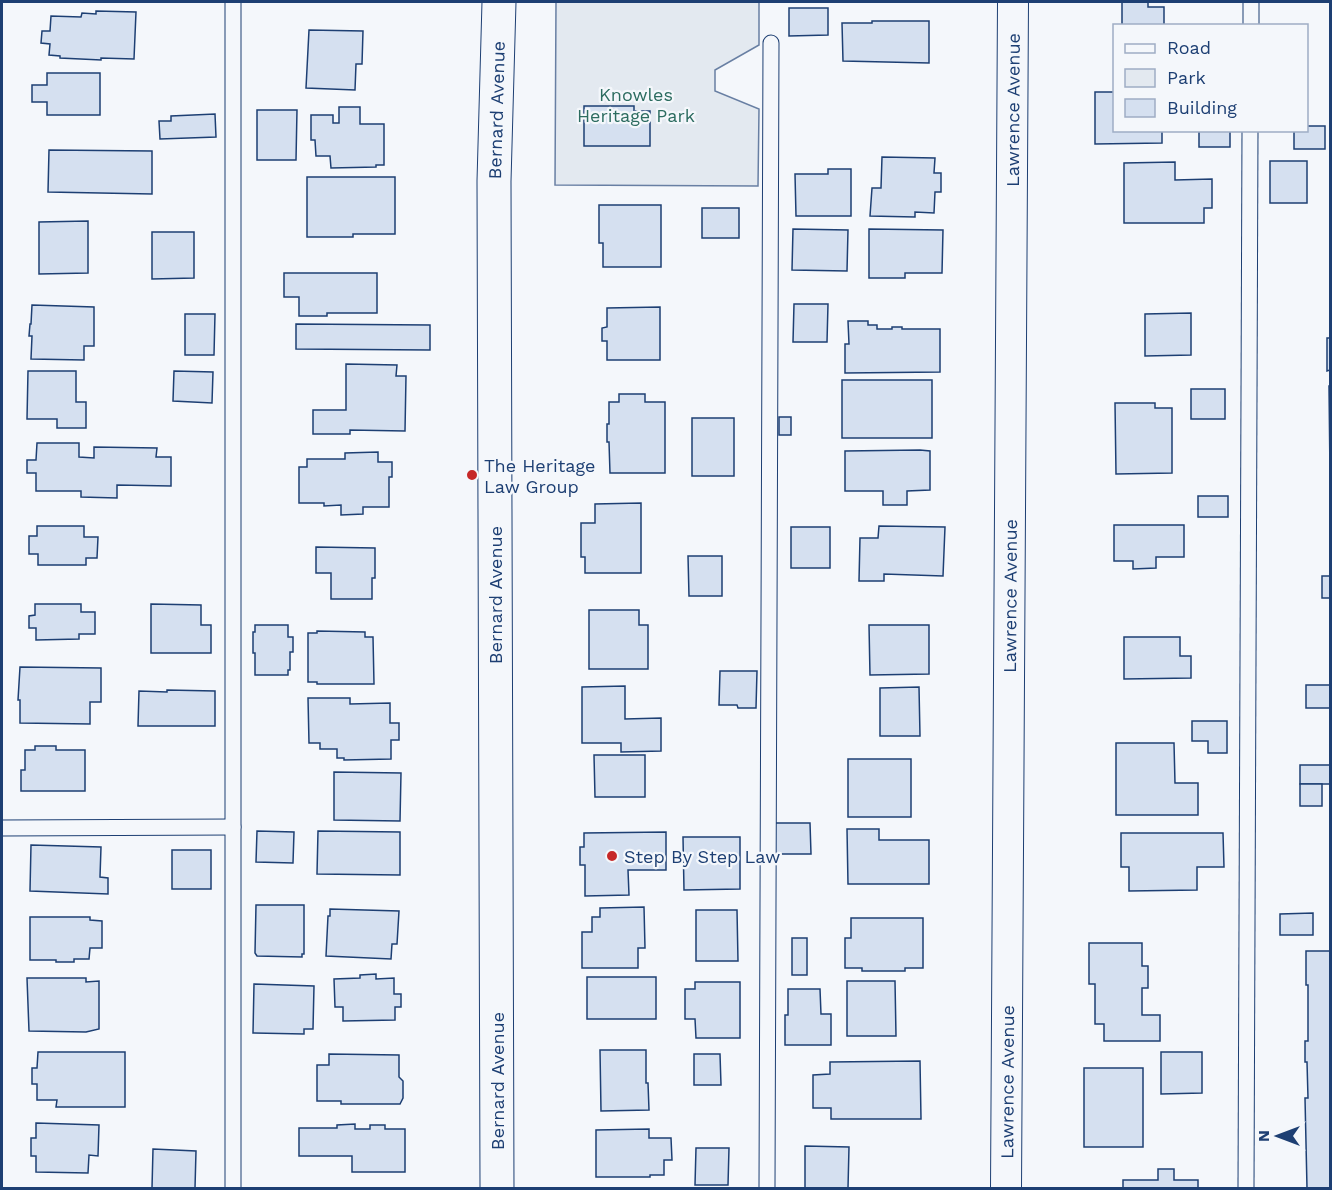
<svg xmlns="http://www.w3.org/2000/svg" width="1332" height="1190" font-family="'Work Sans',sans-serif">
<rect width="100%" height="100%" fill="#f4f7fb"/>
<path fill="#e3e9f0" stroke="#687fa3" stroke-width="1.5" d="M556 2H759V45L715 70V91L759 109 758 186 555 185Z"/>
<g fill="#d5e0f0" stroke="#1d3f73" stroke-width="1.5">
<path d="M1122 2H1148V7H1164V26H1122Z"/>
<path d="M789 8H828V35L789 36Z"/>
<path d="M96 11 136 12 134 59 101 58V60L60 58V56L49 55 50 44 41 43 42 31H50L51 16 81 17 82 13 96 14Z"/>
<path d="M872 21H929V63L843 61 842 23H872Z"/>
<path d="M309 30 363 31 362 64H356L355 90 306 88Z"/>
<path d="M47 73H100V115H47V102H32V85H47Z"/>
<path d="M1095 92H1114V130H1162V143L1095 144Z"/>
<path d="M584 106H634V111H650V146H584Z"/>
<path d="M339 107H360V124H384V165H376V167L331 168 330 156H316L315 140H311V115H333V123H339Z"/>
<path d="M257 110H297L296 160H257Z"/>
<path d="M215 114 216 137 160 139 159 121H171V116Z"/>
<path d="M1306 126H1325V149H1294V130H1306Z"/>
<rect x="1199" y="131" width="31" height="16"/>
<path d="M49 150 152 151V194L48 192Z"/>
<path d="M882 157 935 158 934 173H941V192H935L934 213 915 212V217L870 216 872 188H881Z"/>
<rect x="1270" y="161" width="37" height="42"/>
<path d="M1175 162V180L1212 179V208H1204V223H1124V163Z"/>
<path d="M828 169H851V216H796L795 174H828Z"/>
<path d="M307 177H395V234H353V237H307Z"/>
<path d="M599 205H661V267H603V243H599Z"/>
<rect x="702" y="208" width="37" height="30"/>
<path d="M88 221V273L39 274V222Z"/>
<path d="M793 229 848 230 847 271 792 270Z"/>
<path d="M869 229 943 230 942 273H905V278H869Z"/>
<path d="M152 232H194V278L152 279Z"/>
<path d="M284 273H377V313H327V316H299V297H284Z"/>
<path d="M794 304H828L827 342H793Z"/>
<path d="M32 305 94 307V346H84V360L31 359 32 336H29L30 324H31Z"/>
<path d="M660 307V360H607V341H602V328L607 327V308Z"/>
<path d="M1191 313V355L1145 356V314Z"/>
<path d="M185 314H215L214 355H185Z"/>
<path d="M848 321H868V325H877V329H892V327H902V329H940V372L845 373V344H849Z"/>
<path d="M296 324 430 325V350L296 349Z"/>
<path d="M1327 338H1330V370L1327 371Z"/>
<path d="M346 364 397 365 396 376H406L405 431 350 430V434H313V410H346Z"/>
<path d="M28 371H76V402H86V428H57V419H27Z"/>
<path d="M174 371 213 372 212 403 173 401Z"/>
<rect x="842" y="380" width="90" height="58"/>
<path d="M1329 386H1330V474Z"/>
<rect x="1191" y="389" width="34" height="30"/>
<path d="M619 394H645V402H665V473H610L609 442H607V424H609V402H619Z"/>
<path d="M1115 403H1155V408H1172V473L1116 474Z"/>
<rect x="779" y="417" width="12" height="18"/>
<rect x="692" y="418" width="42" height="58"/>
<path d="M37 443H79V457L94 458V447L157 448 156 457H171V486L117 485V498L81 497V491H36V473H27V460H36Z"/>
<path d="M920 450 930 451V490L907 491V505H883V491H845V451Z"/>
<path d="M378 452V462H392V477H389V507H363V514L341 515V505L324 506V503H299V467H307V459H345V453Z"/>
<rect x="1198" y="496" width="30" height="21"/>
<path d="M641 503V573H585V557H581V523H595V504Z"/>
<path d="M1114 525H1184V557H1156V568L1133 569V561H1114Z"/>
<path d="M37 526H84V537H98L97 558H86V565H38V554H29V536H37Z"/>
<path d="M879 526 945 527 943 576 884 574V581H859L860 538H878Z"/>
<rect x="791" y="527" width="39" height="41"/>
<path d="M316 547 375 548V578H372V599H331V573H316Z"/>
<path d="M688 556H722V596H689Z"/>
<rect x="1322" y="576" width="8" height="22"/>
<path d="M35 604H81V612H95V634H79V639L36 640V628H29V616L35 615Z"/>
<path d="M151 604 201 605V625H211V653H151Z"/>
<path d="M589 610H639V625H648V669H589Z"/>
<path d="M255 625H288V637H293V652H290V670H288V675H255V653H253V632H255Z"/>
<path d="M869 625H929V674L870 675Z"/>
<path d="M317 631 365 632V637H373L374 684H317V682H308V633H317Z"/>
<path d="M1124 637H1180V656H1191V678L1124 679Z"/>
<path d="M20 667 101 668V702H90V724L20 723V700H18Z"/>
<path d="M720 671H757L756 708H738L737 705H719Z"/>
<rect x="1306" y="685" width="24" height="23"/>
<path d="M625 686V719L661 718V751L621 752V743H582V687Z"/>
<path d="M919 687 920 736H880V688Z"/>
<path d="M167 690 215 691V726H138L139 691 167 692Z"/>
<path d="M308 698H350V704L390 703V723H399V740H391V759L344 760V758H337V749H320V743H309Z"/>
<path d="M1192 721H1227V753H1208V741H1192Z"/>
<path d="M1116 743H1174L1175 783H1198V815H1116Z"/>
<path d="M35 746H56V750H85V791H21V770H25V750H35Z"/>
<path d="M594 755H645V797H595Z"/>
<rect x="848" y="759" width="63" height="58"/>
<rect x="1300" y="765" width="30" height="19"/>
<path d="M334 772 401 773 400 821 334 820Z"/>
<rect x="1300" y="784" width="22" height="22"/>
<path d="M775 823H810L811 854H775Z"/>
<path d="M847 829H879V840H929V884H848Z"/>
<path d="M257 831 294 832 293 863 256 862Z"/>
<path d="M318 831 400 832V875L317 874Z"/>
<path d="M666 832V870H628L629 895 585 896V865H580V847H584V833Z"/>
<path d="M1121 833H1223L1224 867H1197V890L1129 891V867H1121Z"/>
<path d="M683 837H740V889L684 890Z"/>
<path d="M31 845 101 847 100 877 108 878V894L30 891Z"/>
<rect x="172" y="850" width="39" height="39"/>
<path d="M256 905H304V954H302V957L257 956 255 953Z"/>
<path d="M644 907 645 948H638V968H582V932H592V917H600V908Z"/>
<path d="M330 909 399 911 397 944H392L391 959 326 956 328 916H330Z"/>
<path d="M696 910H737L738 961H696Z"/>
<path d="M1313 913V935H1280V914Z"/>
<path d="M30 917H90V920L102 921V948H90L89 959H74V962H56V960H30Z"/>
<path d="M851 918H923V968H905V971H862V968H845V938H851Z"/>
<rect x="792" y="938" width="15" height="37"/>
<path d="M1089 943H1142V966H1148V988H1142V1015H1160V1041H1104V1024H1095V984H1089Z"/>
<path d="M1306 951H1330V1188H1307L1305 1098H1308L1307 1062H1305V1041H1308V985H1306Z"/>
<path d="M376 974V979L394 978V994H401V1007H395V1020L343 1021V1007H335L334 979 360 978V975Z"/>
<rect x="587" y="977" width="69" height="42"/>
<path d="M27 978H86V982L99 981V1029L86 1032 29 1031Z"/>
<path d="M847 981H895L896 1036H847Z"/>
<path d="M695 982H740V1038H696L695 1019H685V989H695Z"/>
<path d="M254 984 314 986 313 1029H304V1034L253 1033Z"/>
<path d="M788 989H820L821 1014H831V1045H785V1015H788Z"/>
<path d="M600 1050H646V1083H648L649 1110 601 1111Z"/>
<path d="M38 1052H125V1107H56L57 1100H37V1084H32V1068H37Z"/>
<path d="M1161 1052H1202V1093L1161 1094Z"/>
<path d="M329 1054 399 1055V1077L403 1081V1098L400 1104H341V1101H317V1065H329Z"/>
<path d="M694 1054H720L721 1085H694Z"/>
<path d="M920 1061 921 1119H831V1108H813V1075L830 1074V1062Z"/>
<rect x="1084" y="1068" width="59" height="79"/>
<path d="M36 1123 99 1125 98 1156 89 1155 88 1173 36 1172V1156H31V1138H36Z"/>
<path d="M355 1124V1129H370V1125H385V1129H405V1172H352V1156H299V1128H337V1125Z"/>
<path d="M649 1129V1138H671L672 1160H664V1175H650V1177H596V1130Z"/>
<path d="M805 1146 849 1147 848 1188H805Z"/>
<path d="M696 1148H729L728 1185H695Z"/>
<path d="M153 1149 196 1151 195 1188H152Z"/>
<path d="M1158 1169H1174V1180H1198V1188H1123V1180H1158Z"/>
</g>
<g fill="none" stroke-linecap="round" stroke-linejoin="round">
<g stroke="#1d3f73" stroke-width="17">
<g id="lane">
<path d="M233 2V1188"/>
<path d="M1251 26V2"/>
<path d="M2 828 233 827"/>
<path d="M767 1188 771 43"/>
<path d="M1246 1188 1250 130"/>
</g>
</g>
<g stroke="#1d3f73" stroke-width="32">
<g id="street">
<path id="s1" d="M1006 1188 1013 2"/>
</g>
</g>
<g stroke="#1d3f73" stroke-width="35">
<g id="secondary">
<path id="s2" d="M497 1188 494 181 499 2"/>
</g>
</g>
<use href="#lane" stroke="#f4f7fb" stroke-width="15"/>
<use href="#street" stroke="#f4f7fb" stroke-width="30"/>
<use href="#secondary" stroke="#f4f7fb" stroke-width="33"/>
</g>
<g fill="#c62828" stroke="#f4f7fb" stroke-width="2">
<circle cx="472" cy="475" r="6"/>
<circle cx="612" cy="856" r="6"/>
</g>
<g text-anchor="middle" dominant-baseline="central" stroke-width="4.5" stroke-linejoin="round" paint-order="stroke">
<g font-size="18" fill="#2c6c60" stroke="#f4f7fb">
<text x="636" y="94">Knowles<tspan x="636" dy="21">Heritage Park</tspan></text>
</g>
<g font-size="18" fill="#1d3f73" stroke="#f4f7fb">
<text stroke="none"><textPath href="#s2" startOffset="1078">Bernard Avenue</textPath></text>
<text stroke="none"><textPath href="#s1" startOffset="1078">Lawrence Avenue</textPath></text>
<text transform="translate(495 595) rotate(-90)">Bernard Avenue</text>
<text stroke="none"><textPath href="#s1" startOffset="592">Lawrence Avenue</textPath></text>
<text transform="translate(497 1081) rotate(-90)">Bernard Avenue</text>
<text stroke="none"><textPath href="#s1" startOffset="106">Lawrence Avenue</textPath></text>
</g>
<g font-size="18" fill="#1d3f73" stroke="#f4f7fb" text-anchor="start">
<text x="484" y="465">The Heritage<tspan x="484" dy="21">Law Group</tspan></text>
<text x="624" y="856">Step By Step Law</text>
</g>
</g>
<rect width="1332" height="1190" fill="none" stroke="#1d3f73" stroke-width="6"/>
<rect x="1113" y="24" width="195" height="108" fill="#f4f7fb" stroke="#9eadc5" stroke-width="1.5"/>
<rect x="1125" y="44" width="30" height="9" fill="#f4f7fb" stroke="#9eadc5" stroke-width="1.5"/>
<text x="1167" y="54" font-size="18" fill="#1d3f73">Road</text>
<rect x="1125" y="69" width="30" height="18" fill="#e3e9f0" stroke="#9eadc5" stroke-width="1.5"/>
<text x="1167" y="84" font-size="18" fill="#1d3f73">Park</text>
<rect x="1125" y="99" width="30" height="18" fill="#d5e0f0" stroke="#9eadc5" stroke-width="1.5"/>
<text x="1167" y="114" font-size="18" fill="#1d3f73">Building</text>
<g transform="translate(1278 1136) rotate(270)" stroke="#f4f7fb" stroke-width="4.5" paint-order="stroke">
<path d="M0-4.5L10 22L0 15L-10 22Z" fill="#1d3f73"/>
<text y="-9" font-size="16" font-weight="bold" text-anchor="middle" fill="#1d3f73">N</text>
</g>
</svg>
